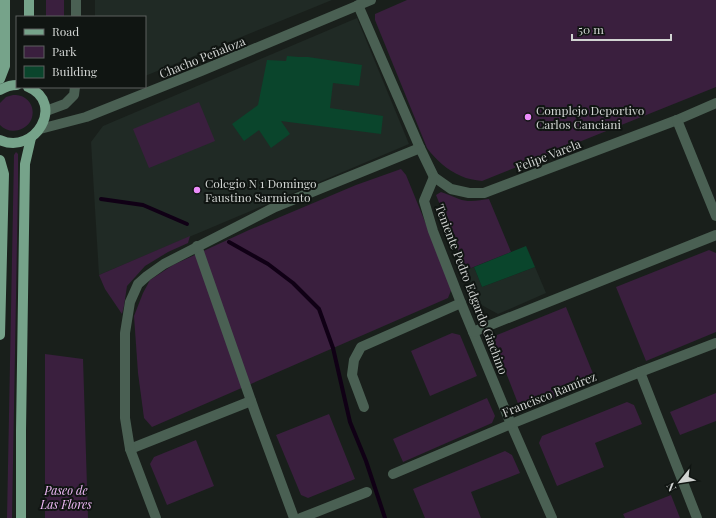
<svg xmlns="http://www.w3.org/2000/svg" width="716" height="518" font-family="'Playfair Display',serif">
<rect width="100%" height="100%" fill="#191f1b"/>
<g fill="#202a25">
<path d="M95 0H332L145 76V17H95Z"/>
<path d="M357 18 409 144 99 275 91 142 103 126Z"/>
<path d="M474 267 482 287 535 267 546 293 498 314 478 303 466 270Z"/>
</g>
<g fill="#3a1f3e">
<rect x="46" y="0" width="18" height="17"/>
<path d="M407 0H716V87L482 181C475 180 467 179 461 176 447 170 436 160 427 148L375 20V14Z"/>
<path d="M13 95C17 95 21 95 25 98 33 103 35 114 30 122 23 132 8 134 0 125V103L6 97Z"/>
<path d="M199 102 215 141 149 168 133 129Z"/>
<path d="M16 152 18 154V187L12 518H7L14 155Z"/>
<path d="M401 169 406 175 452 288 448 298 152 427 144 418 138 373 134 316 143 293 150 280 173 265 249 230 356 185Z"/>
<path d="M441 192C448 194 453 197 459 199 469 203 480 200 489 199L511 252 466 270 436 195Z"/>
<path d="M190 236 188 243 168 252 145 266 127 286 124 306 122 314 105 289 99 275Z"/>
<path d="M709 250 716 253V332L646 361 616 287Z"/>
<path d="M566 307 596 381 527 409 519 406 494 342 497 335Z"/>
<path d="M452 333 460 335 477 376 430 396 411 351Z"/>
<path d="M45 354 83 359 88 518H45Z"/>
<path d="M716 393V421L680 435 670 412Z"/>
<path d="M487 398 495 416 492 423 403 462 393 439Z"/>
<path d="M627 402 634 405 642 424 595 443 604 467 557 486 539 443 542 436Z"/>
<path d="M329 414 355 479 308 498 301 495 276 435Z"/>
<path d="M196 440 214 486 167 505 150 464 154 457Z"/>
<path d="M505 451 512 455 520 473 471 492 481 518H425L413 489Z"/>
<path d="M671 495 680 518H625L623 514Z"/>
</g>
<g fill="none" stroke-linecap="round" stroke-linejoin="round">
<g stroke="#100015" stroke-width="4">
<path d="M101 199 143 205 187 224"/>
<path d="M229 242 268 264 293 283 319 309 333 348 350 422 366 461 385 518"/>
</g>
</g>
<g fill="#0a452c">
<path d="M287 56 299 57H308L362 65 359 86 333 83 330 108 383 116 381 134 281 121 290 134 271 148 259 130 244 141 232 124 258 105 267 60 286 61Z"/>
<path d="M526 246 535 267 482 287 474 267Z"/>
</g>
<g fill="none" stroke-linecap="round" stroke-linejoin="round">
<g stroke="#4a6053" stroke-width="10">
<path d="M76 0V17"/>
<path d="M358 5 420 148 434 177 451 189 469 193H484L677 120 716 103"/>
<path d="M46 111 65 104 74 95 75 87"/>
<path d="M677 120 716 216"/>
<path d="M40 129 86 117 201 71 371 0"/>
<path d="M434 177 424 201 433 231 461 303 511 424 552 518"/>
<path d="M197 246 256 415 294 518"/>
<path d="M473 332 716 235"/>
<path d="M640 372 697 518"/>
<path d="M364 407 352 375 354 360 361 347 461 303"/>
<path d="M130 449 251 401"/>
<path d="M393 474 511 424 640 372 716 343"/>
<path d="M156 518 130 449 125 418V333L130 302 138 284 147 276 164 264 275 207 420 148"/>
<path d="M301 518 367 492"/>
</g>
<g stroke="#76a38a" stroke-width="10">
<path d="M29 0V17"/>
<path d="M0 79 5 66V0"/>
<path d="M0 90C5 87 11 85 17 85"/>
<path d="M0 140C35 156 66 103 28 87"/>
<path d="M0 160 4 174 0 335"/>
<path d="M21 518V431L25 164 31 138"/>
</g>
</g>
<g fill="#ec8cfa" stroke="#101512" stroke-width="1.5">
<circle cx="528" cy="117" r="4"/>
<circle cx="197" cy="190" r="4"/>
</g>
<g text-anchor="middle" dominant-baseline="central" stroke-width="4" stroke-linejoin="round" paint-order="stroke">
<g font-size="12" fill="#d1d4d2" stroke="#101512">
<text transform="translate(202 57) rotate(-22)">Chacho Peñaloza</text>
<text transform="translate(548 155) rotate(-21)">Felipe Varela</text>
<text transform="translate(472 289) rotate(69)">Teniente Pedro Edgardo Giachino</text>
<text transform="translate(549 394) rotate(-22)">Francisco Ramírez</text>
</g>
<g font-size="12" fill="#d1d4d2" stroke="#101512" text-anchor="start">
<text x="536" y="110">Complejo Deportivo<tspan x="536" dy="14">Carlos Canciani</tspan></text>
<text x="205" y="183">Colegio N 1 Domingo<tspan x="205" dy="14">Faustino Sarmiento</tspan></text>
</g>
<g font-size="12" font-style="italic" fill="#f3bcfb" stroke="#101512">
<text x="66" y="490">Paseo de<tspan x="66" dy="14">Las Flores</tspan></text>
</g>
</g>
<rect x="16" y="16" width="130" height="72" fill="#101512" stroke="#5d615f"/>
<rect x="24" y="29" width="20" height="6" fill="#76a38a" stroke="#5d615f"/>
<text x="52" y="36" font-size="12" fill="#d1d4d2">Road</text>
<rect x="24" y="46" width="20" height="12" fill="#3a1f3e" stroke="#5d615f"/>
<text x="52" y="56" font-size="12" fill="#d1d4d2">Park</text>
<rect x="24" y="66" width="20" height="12" fill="#0a452c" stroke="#5d615f"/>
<text x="52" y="76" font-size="12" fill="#d1d4d2">Building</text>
<g transform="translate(680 482) rotate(240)" stroke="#101512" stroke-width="3" paint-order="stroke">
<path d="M0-3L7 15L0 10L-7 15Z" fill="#d1d4d2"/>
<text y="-6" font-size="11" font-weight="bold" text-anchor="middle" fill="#d1d4d2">N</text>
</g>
<path d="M572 34v6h99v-6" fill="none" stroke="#d1d4d2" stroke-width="2"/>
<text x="578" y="34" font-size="12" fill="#d1d4d2" stroke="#101512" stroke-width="3" paint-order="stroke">50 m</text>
</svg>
